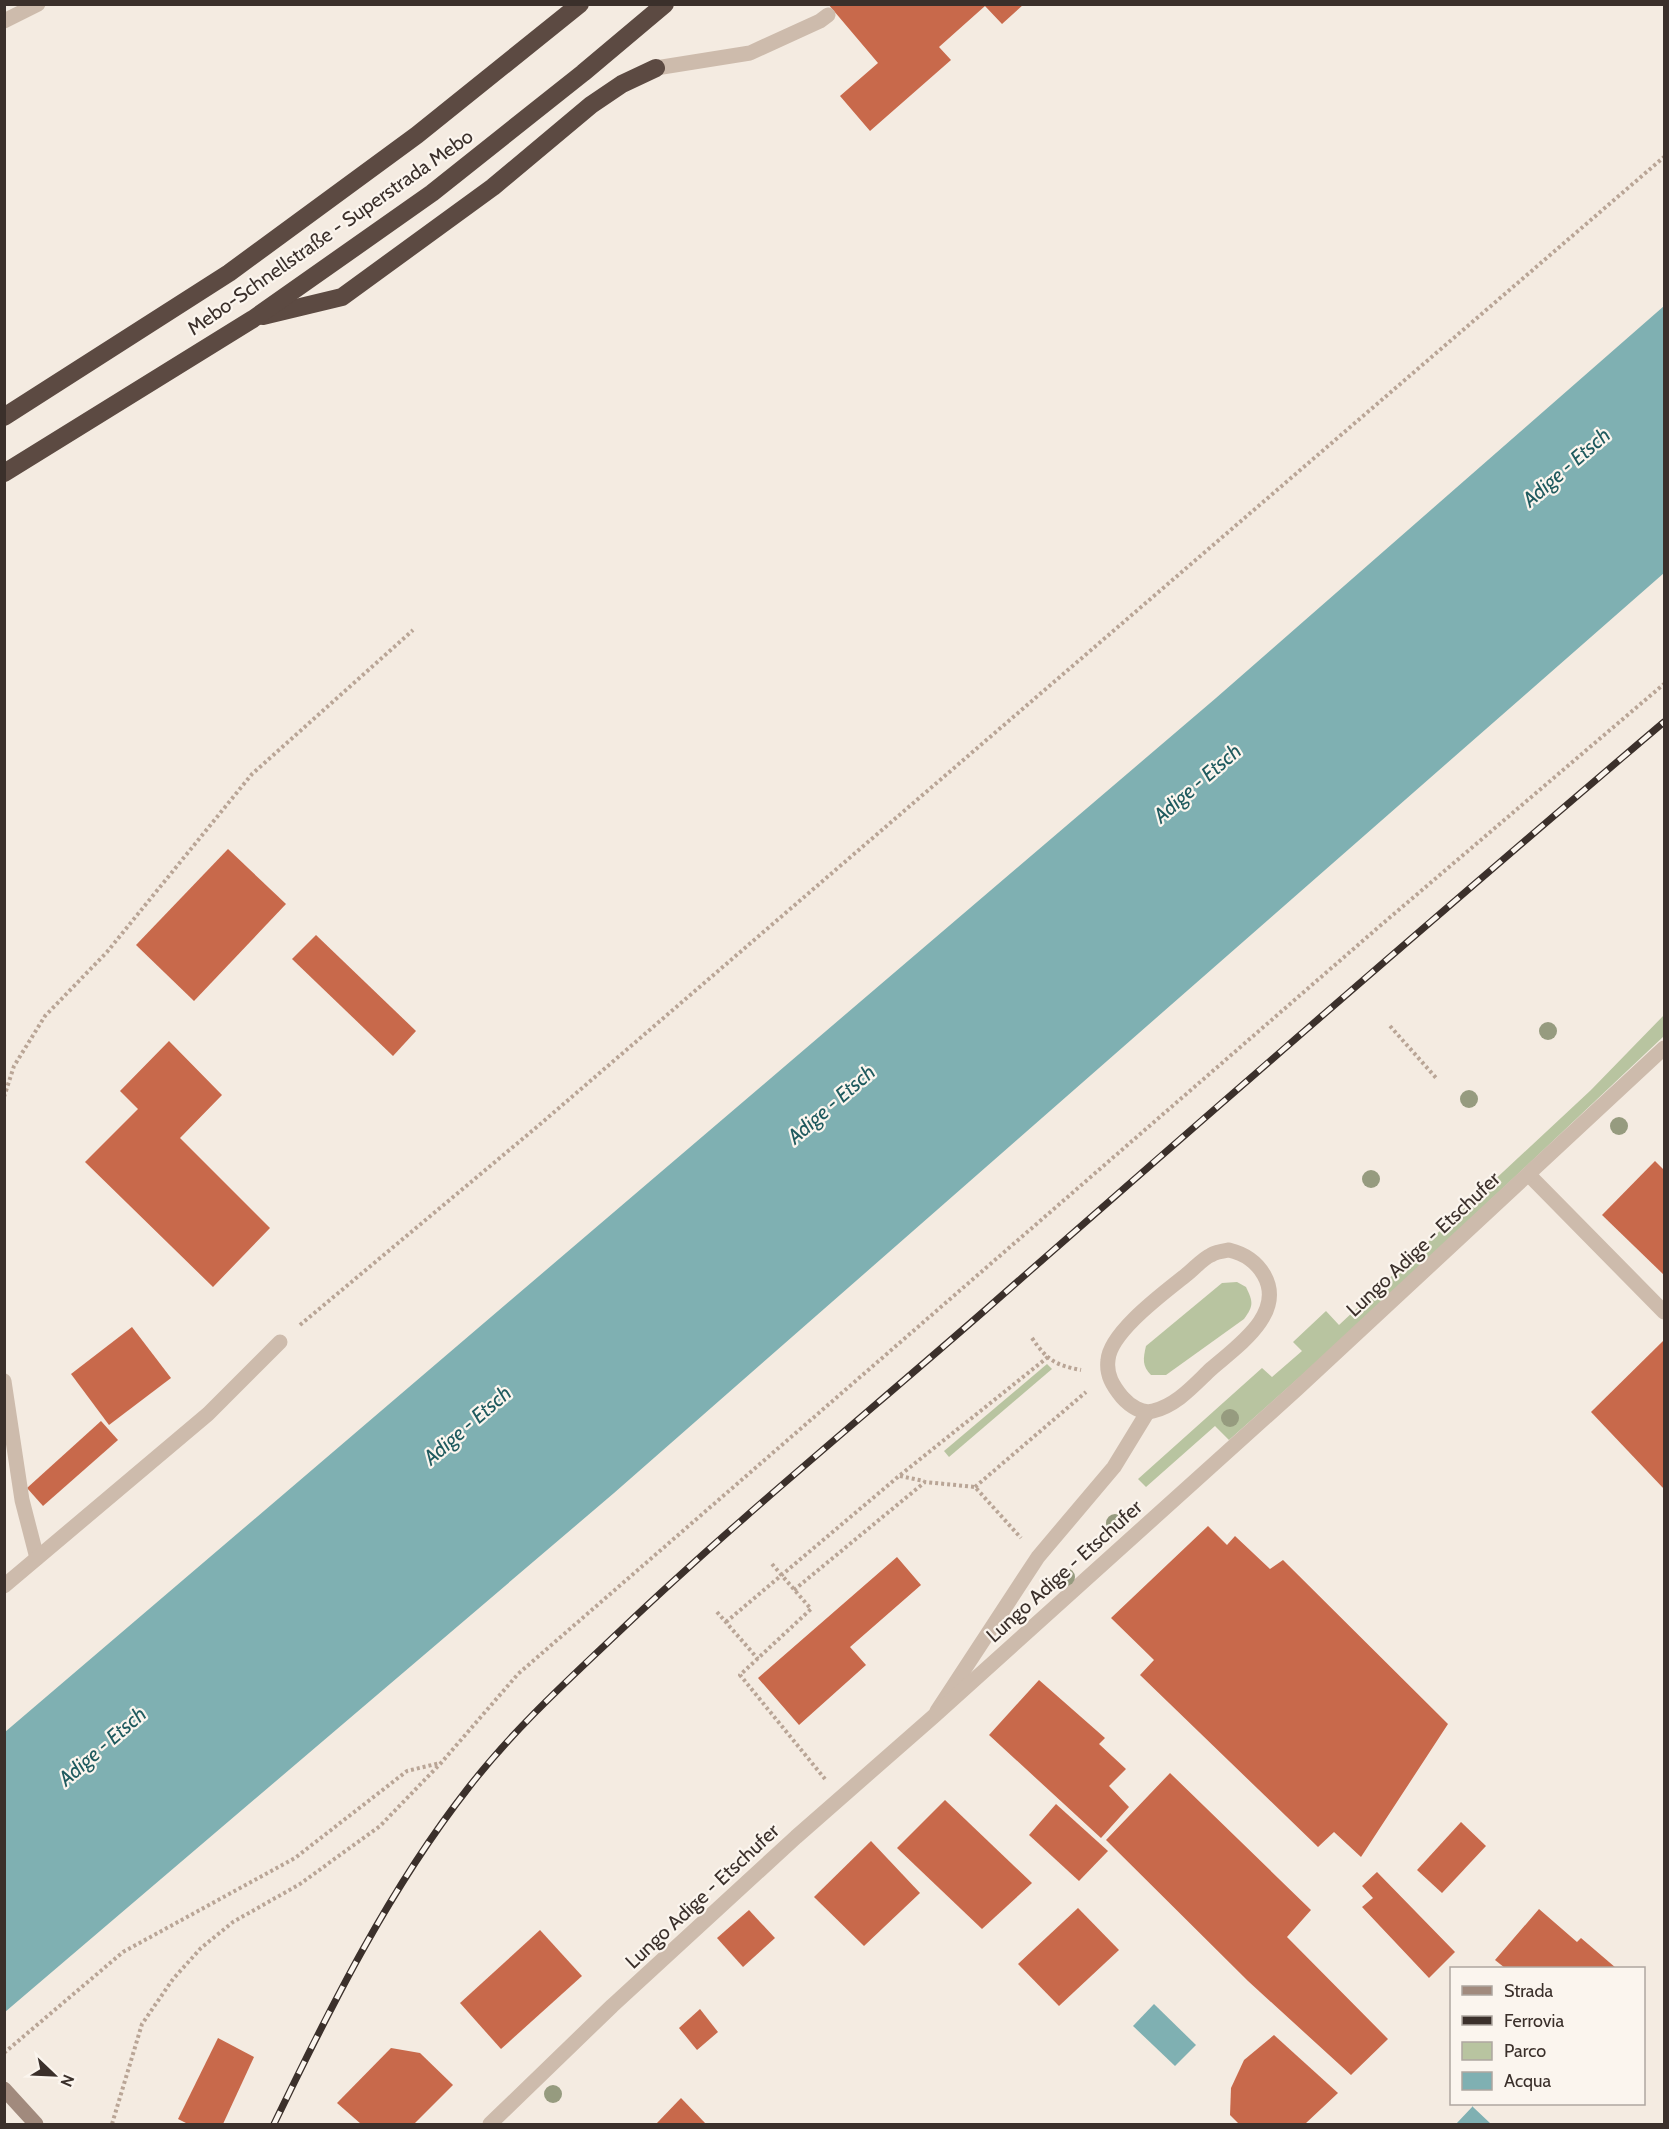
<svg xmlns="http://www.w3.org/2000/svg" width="1669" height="2129" font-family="Cabin,sans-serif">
<rect width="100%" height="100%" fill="#f4ebe1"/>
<g fill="#b8c4a0">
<path d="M1664 1015V1036L1357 1326 1229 1440 1215 1426 1146 1487 1138 1479 1262 1368 1272 1377 1302 1351 1293 1342 1326 1311 1339 1325 1591 1090Z"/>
<path d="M1237 1282 1246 1287C1253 1302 1254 1305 1244 1319L1166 1375H1151C1142 1366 1143 1359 1146 1346L1222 1283Z"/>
<path d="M1047 1364 1052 1369 949 1457 944 1451Z"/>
</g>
<g fill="#7fb0b2">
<path d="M1664 306V573L614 1493 5 2012V1732L1216 698Z"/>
<path d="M1154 2004 1196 2045 1175 2066 1133 2026Z"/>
<path d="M1473 2106V2107L1491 2124H1456Z"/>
</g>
<g fill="#c8694b">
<path d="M828 4H1024L1002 24 985 6 939 47 951 60 870 131 840 96 878 63Z"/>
<path d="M228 849 286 904 194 1001 136 945Z"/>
<path d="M316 935 416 1031 393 1056 292 959Z"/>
<path d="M169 1041 222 1095 180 1138 270 1228 213 1287 85 1162 138 1109 120 1091Z"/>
<path d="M1655 1161 1664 1170V1275L1602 1215Z"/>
<path d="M132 1327 171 1378 109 1425 71 1374Z"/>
<path d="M1663 1341 1664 1342V1489L1591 1412Z"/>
<path d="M101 1421 118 1440 43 1506 27 1488Z"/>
<path d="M1208 1526 1227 1545 1235 1536 1270 1569 1283 1560 1448 1724 1361 1857 1334 1832 1318 1847 1140 1675 1154 1660 1111 1618Z"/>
<path d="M897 1557 921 1585 850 1647 866 1665 799 1725 758 1678Z"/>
<path d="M1039 1680 1105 1738 1099 1744 1126 1769 1109 1786 1129 1807 1101 1838 989 1735Z"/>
<path d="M1170 1773 1311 1910 1287 1937 1388 2039 1351 2075 1248 1981 1106 1840Z"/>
<path d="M945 1800 1032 1883 982 1929 897 1848Z"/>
<path d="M1056 1804 1108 1851 1079 1881 1029 1835Z"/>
<path d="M1461 1822 1486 1846 1442 1893 1417 1870Z"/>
<path d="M871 1841 920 1893 864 1946 814 1897Z"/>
<path d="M1377 1872 1455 1952 1429 1978 1362 1907 1373 1898 1362 1886Z"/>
<path d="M1078 1908 1119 1950 1059 2006 1018 1964Z"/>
<path d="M1539 1909 1577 1942 1581 1938 1616 1968H1505L1495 1960Z"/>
<path d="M749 1910 775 1938 743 1967 717 1938Z"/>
<path d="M540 1930 582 1976 501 2049 460 2003Z"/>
<path d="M700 2009 718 2032 697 2050 679 2028Z"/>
<path d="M1274 2035 1338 2093 1305 2124H1239L1230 2115 1231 2088 1244 2060Z"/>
<path d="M218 2038 254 2057 223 2124H188L178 2119Z"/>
<path d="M391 2048 420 2053 453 2085 414 2124H361L337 2103Z"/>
<path d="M681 2098 706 2124H656Z"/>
</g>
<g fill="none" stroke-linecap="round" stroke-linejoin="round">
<g stroke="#b9a596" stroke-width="4" stroke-dasharray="3 3" stroke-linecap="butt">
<path d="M1390 1026 1437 1079"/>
<path d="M4 1097 14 1066 45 1016 107 952 252 774 413 630"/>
<path d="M300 1325 538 1126 1664 157"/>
<path d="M1032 1338C1047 1360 1055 1365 1081 1370"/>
<path d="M900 1476 924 1481"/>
<path d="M975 1487 1086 1392"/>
<path d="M772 1564 811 1609 740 1675 825 1779"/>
<path d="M794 1590 925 1482 975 1487 1021 1538"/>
<path d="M717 1612 758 1659"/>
<path d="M726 1622 899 1476 1048 1357"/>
<path d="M4 2053 123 1952 295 1858 407 1771 440 1763"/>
<path d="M112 2124 142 2024 173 1979 201 1948 233 1922 300 1884 380 1826 441 1763 518 1674 1381 925 1664 684"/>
</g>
<g stroke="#cdbbac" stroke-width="15">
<path d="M656 68 750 53 820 21 828 15"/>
<path d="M1529 1175 1664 1312"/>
<path d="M1229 1250C1245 1254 1256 1261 1264 1275 1286 1314 1236 1347 1211 1369 1193 1386 1177 1405 1153 1411 1142 1414 1130 1406 1122 1397 1113 1386 1106 1375 1108 1360 1110 1332 1165 1292 1186 1275 1194 1269 1202 1259 1211 1255 1216 1252 1223 1251 1229 1250Z"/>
<path d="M4 1381 22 1500 37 1558"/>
<path d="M4 1586 208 1414 280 1342"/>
<path d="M937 1711 1038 1557 1114 1467 1147 1413"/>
</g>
<g stroke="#cdbbac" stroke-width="15">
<path d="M4 21 38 4"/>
<path d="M490 2124 612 2006 796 1837 934 1716 1297 1389 1664 1048"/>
</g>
<path stroke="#a18a7d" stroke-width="15" d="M4 2089 36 2124"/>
<g stroke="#5c4a42" stroke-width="18">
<path d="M263 316 342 297 493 187 591 105 622 84 656 68"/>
<path d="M4 417 229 273 417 135 580 4"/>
<path d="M4 473 253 319 432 193 583 73 665 4"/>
</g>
<g stroke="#3b302b" stroke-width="7">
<path id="rail" d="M274 2124C330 2008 389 1889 469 1787 515 1728 568 1680 622 1629 741 1516 868 1413 991 1305 1214 1109 1438 914 1664 722"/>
</g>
<use href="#rail" stroke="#fbf5ee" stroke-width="4.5" stroke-dasharray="14" stroke-linecap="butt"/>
</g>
<g fill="#969b7f">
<circle cx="1548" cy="1031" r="9"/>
<circle cx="1469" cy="1099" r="9"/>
<circle cx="1619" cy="1126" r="9"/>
<circle cx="1371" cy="1179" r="9"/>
<circle cx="1230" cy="1418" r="9"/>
<circle cx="1115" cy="1523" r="9"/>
<circle cx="1066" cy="1577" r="9"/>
<circle cx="553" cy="2094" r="9"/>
</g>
<g text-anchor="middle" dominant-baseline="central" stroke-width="4.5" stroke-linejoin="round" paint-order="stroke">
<g font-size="20" fill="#3b302b" stroke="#fbf5ee">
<text transform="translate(330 232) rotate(-35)">Mebo-Schnellstraße - Superstrada Mebo</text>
<text transform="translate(1423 1244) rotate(-43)">Lungo Adige - Etschufer</text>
<text transform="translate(1064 1571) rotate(-42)">Lungo Adige - Etschufer</text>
<text transform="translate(702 1896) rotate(-43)">Lungo Adige - Etschufer</text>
</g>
<g font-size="21" font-style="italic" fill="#1f5a5e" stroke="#fbf5ee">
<text transform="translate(1566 467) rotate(-41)">Adige - Etsch</text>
<text transform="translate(1197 783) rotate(-41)">Adige - Etsch</text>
<text transform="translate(831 1104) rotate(-41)">Adige - Etsch</text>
<text transform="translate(467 1425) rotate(-41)">Adige - Etsch</text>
<text transform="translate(102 1746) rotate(-41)">Adige - Etsch</text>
</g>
</g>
<rect width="1669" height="2129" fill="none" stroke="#3b302b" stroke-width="12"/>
<rect x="1450" y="1967" width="195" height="138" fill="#fbf5ee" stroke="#aea6a0" stroke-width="1.5"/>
<rect x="1462" y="1986" width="30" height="9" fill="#a18a7d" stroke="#aea6a0" stroke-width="1.5"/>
<text x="1504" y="1997" font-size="18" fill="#3b302b">Strada</text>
<rect x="1462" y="2016" width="30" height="9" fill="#3b302b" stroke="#aea6a0" stroke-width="1.5"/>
<text x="1504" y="2027" font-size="18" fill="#3b302b">Ferrovia</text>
<rect x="1462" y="2042" width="30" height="18" fill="#b8c4a0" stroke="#aea6a0" stroke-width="1.5"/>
<text x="1504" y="2057" font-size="18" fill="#3b302b">Parco</text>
<rect x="1462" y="2072" width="30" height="18" fill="#7fb0b2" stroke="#aea6a0" stroke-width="1.5"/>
<text x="1504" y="2087" font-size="18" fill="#3b302b">Acqua</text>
<g transform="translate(54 2075) rotate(113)" stroke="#fbf5ee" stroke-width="4.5" paint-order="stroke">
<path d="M0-4.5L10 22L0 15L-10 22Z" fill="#3b302b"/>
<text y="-9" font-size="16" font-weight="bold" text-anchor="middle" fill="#3b302b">N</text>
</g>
</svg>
